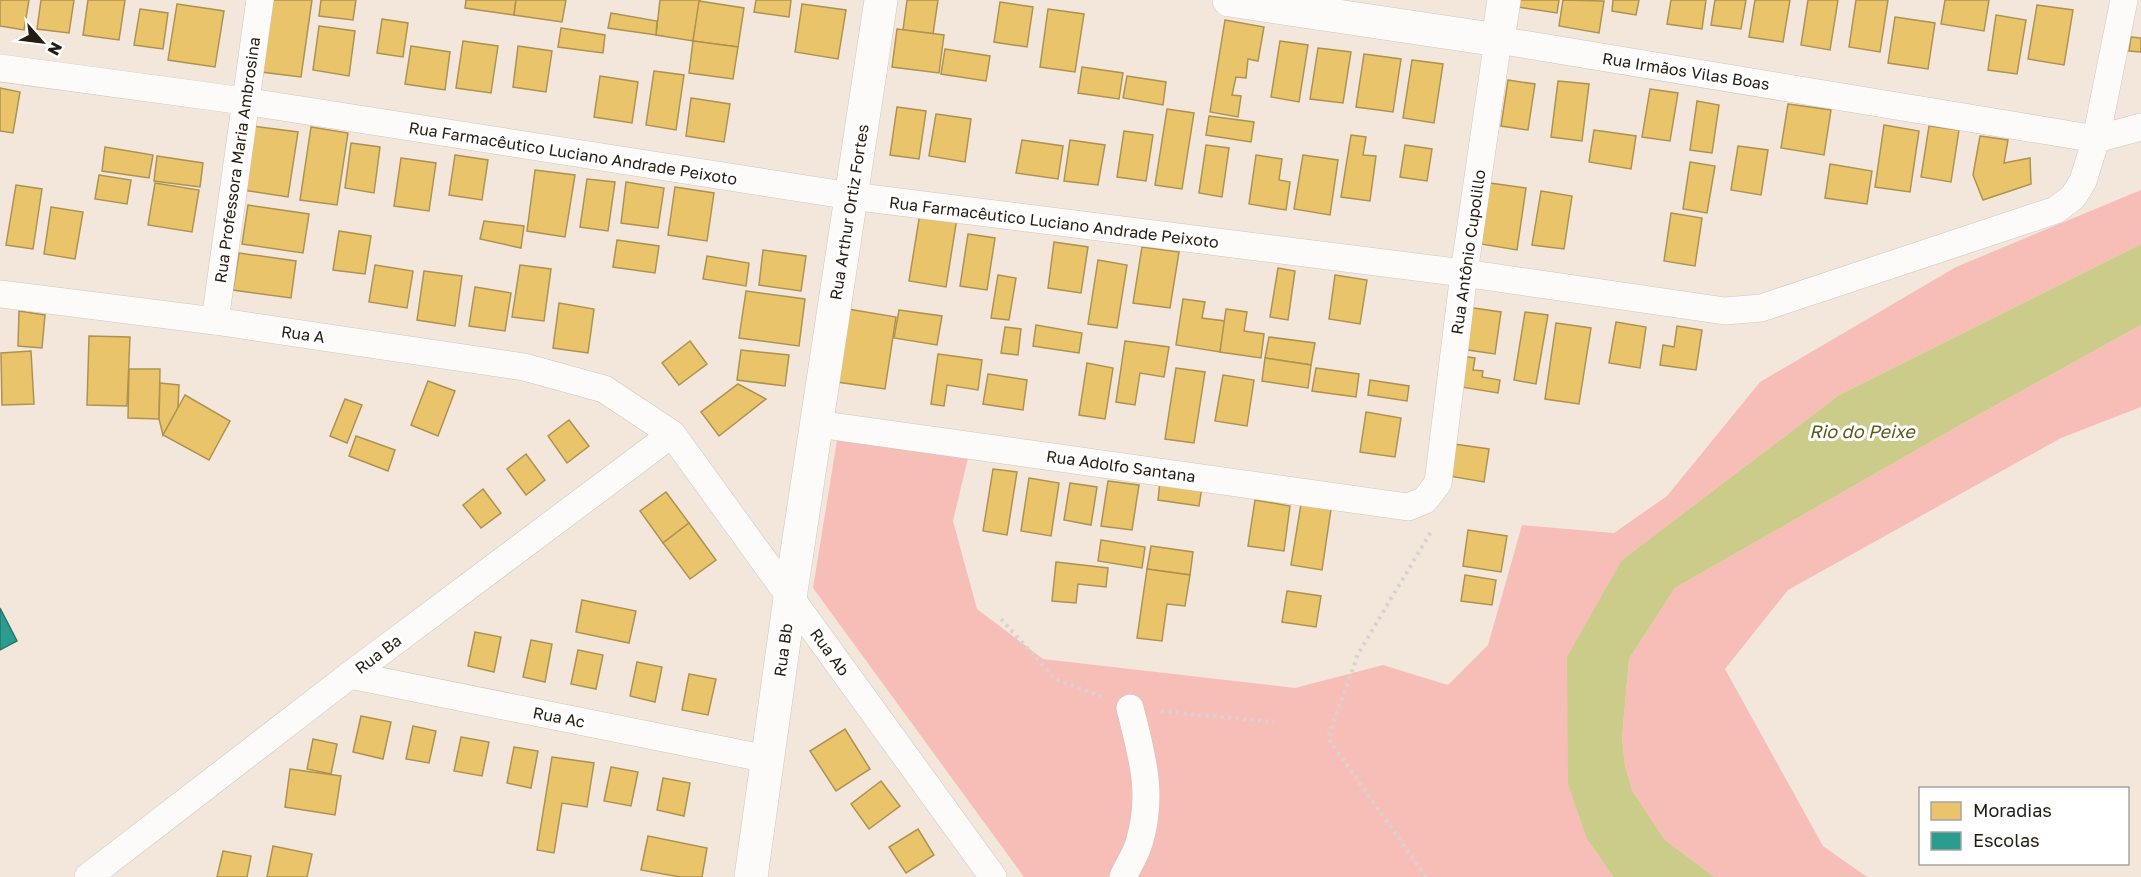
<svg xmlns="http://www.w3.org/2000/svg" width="2141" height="877" font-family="'Golos Text',sans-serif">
<rect width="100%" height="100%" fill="#f3e7dc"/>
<g fill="#f7beb8">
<path d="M2141 190V244L1839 395 1622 560 1587 839 1613 877H1024L813 588 838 434 970 450 953 521 977 609 1043 659 1295 688 1383 665 1448 685 1488 645 1522 525 1614 533 1667 496 1760 382 1956 267Z"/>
<path d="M2141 325V407L2061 438 1788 590 1725 669 1823 846 1867 877H1715L1665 840 1632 790 1625 765 1622 738 1629 659 1675 588 1969 420Z"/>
</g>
<path fill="#cbcc8a" d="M2141 244V325L1969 420 1675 588 1629 659 1622 738 1625 765 1632 790 1665 840 1715 877H1613L1587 839 1568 784 1567 657 1622 560 1839 395Z"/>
<g fill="#e9c46a" stroke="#ae9250" stroke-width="1.5">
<path d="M0 0H29L24 30 0 26Z"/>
<path d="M41 0H74L69 33 37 29Z"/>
<path d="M88 0H125L119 40 83 35Z"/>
<path d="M272 0H312L301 77 261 72Z"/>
<path d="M321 0H356L353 20 319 16Z"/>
<path d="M466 0H516L514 15 465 8Z"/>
<path d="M516 0H566L562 22 514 15Z"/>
<path d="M660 0H700L693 41 656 35Z"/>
<path d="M756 0H791L789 17 754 12Z"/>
<path d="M907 0H938L933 34 903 30Z"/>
<path d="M1519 0H1559L1557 13 1518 7Z"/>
<path d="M1563 0 1604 1 1599 33 1559 26Z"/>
<path d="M1613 0H1639L1636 15 1612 11Z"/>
<path d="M1671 0H1706L1702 29 1667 24Z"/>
<path d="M1715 0H1746L1741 29 1711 25Z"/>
<path d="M1755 0H1790L1783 42 1749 37Z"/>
<path d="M1808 0H1838L1830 50 1801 45Z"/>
<path d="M1856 0H1888L1880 52 1849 47Z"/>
<path d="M1945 0H1989L1984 31 1941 24Z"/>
<path d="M699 1 744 8 738 47 693 41Z"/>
<path d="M1000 2 1033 7 1027 47 994 42Z"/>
<path d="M177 4 224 11 215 67 168 60Z"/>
<path d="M802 4 846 10 838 59 795 52Z"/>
<path d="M2037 5 2073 10 2064 65 2028 59Z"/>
<path d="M140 9 168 13 163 49 134 45Z"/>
<path d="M1048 9 1084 14 1075 72 1040 67Z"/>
<path d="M611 13 657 21 656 35 608 28Z"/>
<path d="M1996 15 2026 20 2017 74 1988 70Z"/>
<path d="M1895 17 1935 23 1928 69 1888 63Z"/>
<path d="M382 19 408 23 403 57 377 53Z"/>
<path d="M1225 20 1264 27 1258 61 1248 59 1246 78 1236 77 1232 95 1241 96 1238 117 1210 112Z"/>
<path d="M319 26 355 31 349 76 313 70Z"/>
<path d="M561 28 605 35 603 53 558 47Z"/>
<path d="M897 29 944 35 939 73 892 67Z"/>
<path d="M2131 37 2141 38V52L2129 51Z"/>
<path d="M463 41 498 46 491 93 456 88Z"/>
<path d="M693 41 738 47 733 79 689 73Z"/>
<path d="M1280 41 1308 45 1299 102 1271 97Z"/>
<path d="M411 46 450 52 445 90 405 84Z"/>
<path d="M518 46 552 51 546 92 513 87Z"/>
<path d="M1318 48 1351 52 1343 103 1310 99Z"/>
<path d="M945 49 990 56 986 81 941 74Z"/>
<path d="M1364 54 1401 59 1393 112 1356 107Z"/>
<path d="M1412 60 1443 64 1434 123 1403 118Z"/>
<path d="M1082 67 1123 73 1119 99 1078 93Z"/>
<path d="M654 71 684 75 676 130 646 125Z"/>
<path d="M600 76 638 82 632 123 594 117Z"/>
<path d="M1127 76 1166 82 1163 105 1123 98Z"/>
<path d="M1508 80 1535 84 1528 130 1501 126Z"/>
<path d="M1558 81 1589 84 1582 141 1551 137Z"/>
<path d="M0 88 20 92 13 133 0 131Z"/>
<path d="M1650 89 1678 93 1670 141 1642 137Z"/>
<path d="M691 98 730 104 724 142 686 136Z"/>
<path d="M1697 101 1719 105 1712 153 1690 150Z"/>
<path d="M1788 104 1831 110 1824 155 1781 148Z"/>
<path d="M897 107 926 111 919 159 890 155Z"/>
<path d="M1167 109 1194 113 1182 189 1155 185Z"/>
<path d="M936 114 971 119 965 162 929 156Z"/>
<path d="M1209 116 1254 122 1251 142 1206 135Z"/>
<path d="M1884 125 1919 131 1910 192 1875 187Z"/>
<path d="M253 126 298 132 288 197 243 190Z"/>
<path d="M1929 126 1959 130 1951 182 1921 177Z"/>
<path d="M311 127 348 133 337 205 300 200Z"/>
<path d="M1594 130 1636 136 1631 169 1589 162Z"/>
<path d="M1124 131 1153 135 1146 181 1117 177Z"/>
<path d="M1351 135 1366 137 1363 155 1376 156 1370 201 1341 197Z"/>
<path d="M1980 136 2008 140 2004 163 2030 158 2031 184 1983 200 1973 175Z"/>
<path d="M1022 140 1063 146 1058 179 1016 173Z"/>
<path d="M1070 140 1105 145 1098 185 1064 181Z"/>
<path d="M351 143 380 147 374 193 345 188Z"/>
<path d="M1206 145 1229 148 1222 197 1199 193Z"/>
<path d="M1405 145 1432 149 1427 181 1400 177Z"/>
<path d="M1738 146 1768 150 1761 195 1731 190Z"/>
<path d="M105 147 153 155 149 178 102 171Z"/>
<path d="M455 155 488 160 482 200 449 195Z"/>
<path d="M1256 155 1282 159 1279 180 1290 182 1286 210 1249 204Z"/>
<path d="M1303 155 1338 160 1330 215 1294 209Z"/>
<path d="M157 156 203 163 200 187 154 181Z"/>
<path d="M401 158 436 163 429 211 394 206Z"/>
<path d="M1690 162 1715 166 1707 213 1683 209Z"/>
<path d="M1830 164 1872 171 1867 204 1825 198Z"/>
<path d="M535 170 575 175 565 237 527 231Z"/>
<path d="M99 175 131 180 127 204 95 199Z"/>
<path d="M587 179 615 182 608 231 580 227Z"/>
<path d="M626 182 664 188 658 228 621 223Z"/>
<path d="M155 183 199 190 192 232 148 225Z"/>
<path d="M1490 183 1526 188 1517 250 1481 244Z"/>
<path d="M16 185 42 189 33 249 6 245Z"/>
<path d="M675 187 714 193 707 241 668 235Z"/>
<path d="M1541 191 1572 196 1564 249 1532 245Z"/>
<path d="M248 205 309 214 303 253 242 244Z"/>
<path d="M51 207 83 212 75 259 44 254Z"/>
<path d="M920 213 957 218 946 287 909 281Z"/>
<path d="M1671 213 1702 218 1695 266 1664 261Z"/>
<path d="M484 221 524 226 521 248 480 239Z"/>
<path d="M339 231 371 236 365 274 333 270Z"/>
<path d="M968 234 995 238 987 290 960 286Z"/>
<path d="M617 240 659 246 655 273 613 267Z"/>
<path d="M1054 242 1088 247 1081 293 1048 288Z"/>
<path d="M1142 247 1179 252 1170 308 1133 303Z"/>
<path d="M763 250 806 256 801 291 759 285Z"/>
<path d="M239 253 296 261 291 298 233 290Z"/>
<path d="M707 256 749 263 746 286 703 279Z"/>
<path d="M1098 260 1127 265 1117 328 1088 324Z"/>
<path d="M375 265 413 271 407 308 369 302Z"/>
<path d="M520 265 551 269 544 321 512 317Z"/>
<path d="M1278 268 1295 271 1288 320 1270 317Z"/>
<path d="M424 271 462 276 455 326 417 320Z"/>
<path d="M998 275 1016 278 1009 320 991 318Z"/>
<path d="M1335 275 1367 280 1360 324 1329 319Z"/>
<path d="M475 287 511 293 505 331 469 326Z"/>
<path d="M746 291 805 299 799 346 739 338Z"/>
<path d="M1183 299 1205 302 1202 318 1225 321 1220 352 1176 345Z"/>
<path d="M559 303 594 309 588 353 553 348Z"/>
<path d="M1467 307 1501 312 1495 354 1461 349Z"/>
<path d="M848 309 896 317 885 389 837 382Z"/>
<path d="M1226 309 1247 312 1244 331 1264 334 1261 358 1220 352Z"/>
<path d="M899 310 942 316 937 345 894 338Z"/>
<path d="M19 311 45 315 42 348 18 346Z"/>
<path d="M1525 312 1548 315 1536 384 1514 380Z"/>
<path d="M1616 322 1646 327 1640 368 1609 363Z"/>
<path d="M1556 323 1591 328 1579 404 1545 399Z"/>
<path d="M1036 325 1082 333 1079 353 1033 346Z"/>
<path d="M1677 326 1702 330 1696 370 1660 365 1663 345 1674 347Z"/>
<path d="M1005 327 1021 329 1018 355 1001 353Z"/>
<path d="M89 336 130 337 127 406 87 405Z"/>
<path d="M1269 337 1315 343 1311 365 1265 358Z"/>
<path d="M690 341 707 364 679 385 662 363Z"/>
<path d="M1125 341 1169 347 1164 377 1140 373 1135 405 1116 402Z"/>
<path d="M741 350 789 355 785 386 737 380Z"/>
<path d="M31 351 34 404 2 405 1 353Z"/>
<path d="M938 354 982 360 978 390 947 385 944 406 931 404Z"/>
<path d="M1460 356 1475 358 1473 370 1483 371 1482 377 1500 380 1498 393 1455 386Z"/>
<path d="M1265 358 1311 365 1308 388 1262 381Z"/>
<path d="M1087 363 1113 368 1105 419 1079 415Z"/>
<path d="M1176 368 1205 372 1194 443 1165 439Z"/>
<path d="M1316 368 1359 374 1356 397 1312 391Z"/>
<path d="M129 369H160L159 419 128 418Z"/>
<path d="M988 374 1027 380 1023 410 983 404Z"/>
<path d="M1223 375 1254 380 1247 426 1215 421Z"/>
<path d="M1370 380 1409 386 1407 401 1368 395Z"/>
<path d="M428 381 455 391 438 436 411 425Z"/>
<path d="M160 383 179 385 178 408 163 435 159 419Z"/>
<path d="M738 384 766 399 719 436 701 412Z"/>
<path d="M185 395 230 421 209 460 163 435Z"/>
<path d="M345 399 362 405 347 443 330 436Z"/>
<path d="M1366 412 1401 418 1395 457 1360 452Z"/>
<path d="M569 420 589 446 567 463 548 436Z"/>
<path d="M356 436 395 450 388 471 349 456Z"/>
<path d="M1454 444 1489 449 1484 482 1449 476Z"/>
<path d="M526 454 545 480 526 495 507 469Z"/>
<path d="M993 469 1017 472 1007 535 983 531Z"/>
<path d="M1029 478 1059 483 1051 536 1021 531Z"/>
<path d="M1108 481 1139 485 1132 530 1101 526Z"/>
<path d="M1160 481 1202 487 1199 506 1158 500Z"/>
<path d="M1070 483 1097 487 1091 525 1064 520Z"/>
<path d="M483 489 501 513 481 528 463 505Z"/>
<path d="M666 492 689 523 663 543 640 511Z"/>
<path d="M1255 500 1290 506 1284 551 1248 546Z"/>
<path d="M1301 504 1331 509 1322 570 1291 565Z"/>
<path d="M689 523 716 560 690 579 663 543Z"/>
<path d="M1468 530 1507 536 1501 572 1463 566Z"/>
<path d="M1101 540 1145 547 1142 568 1098 561Z"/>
<path d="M1151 546 1193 552 1190 575 1147 569Z"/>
<path d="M1056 562 1108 568 1106 587 1078 584 1076 603 1052 601Z"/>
<path d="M1147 569 1190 575 1185 606 1167 604 1162 641 1137 638Z"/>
<path d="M1465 575 1496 580 1492 605 1461 601Z"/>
<path d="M1287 591 1321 596 1316 627 1282 622Z"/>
<path d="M582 600 636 611 629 643 576 632Z"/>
<path d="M475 632 501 637 494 672 468 666Z"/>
<path d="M531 640 552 644 545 682 523 677Z"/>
<path d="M578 650 603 655 596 689 571 684Z"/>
<path d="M637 662 662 667 655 702 630 696Z"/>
<path d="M689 674 716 679 708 715 682 710Z"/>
<path d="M361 716 391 722 383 759 353 752Z"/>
<path d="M413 726 436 731 429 763 406 759Z"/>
<path d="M845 729 870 769 836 791 810 751Z"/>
<path d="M461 737 489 742 482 776 454 771Z"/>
<path d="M313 739 337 744 331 774 307 769Z"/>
<path d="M514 747 538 751 531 788 507 783Z"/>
<path d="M552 757 594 763 587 807 562 803 554 853 537 850Z"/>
<path d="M611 767 638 772 631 806 604 801Z"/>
<path d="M290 769 341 776 335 815 285 807Z"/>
<path d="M663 778 690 783 684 816 657 810Z"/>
<path d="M881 781 900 806 869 829 851 804Z"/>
<path d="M918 829 934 855 906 873 889 847Z"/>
<path d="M648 836 707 848 702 877H680L641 870Z"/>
<path d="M273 846 312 854 307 877H267Z"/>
<path d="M223 851 251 856 247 877H217Z"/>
</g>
<path fill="#2a9d8f" stroke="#28766a" stroke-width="1.5" d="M0 608 17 641 0 650Z"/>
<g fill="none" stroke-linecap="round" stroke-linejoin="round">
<g stroke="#d0c5bb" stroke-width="28">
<g id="street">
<path d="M0 68 244 101 851 196 1464 273 1725 311 1761 308 2056 210 2073 197 2083 181 2096 139 2124 0"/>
<path d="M0 294 215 321 524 367 604 389 672 434 993 877"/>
<path d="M215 321 260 0"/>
<path d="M817 424 1408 507 1425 500 1438 483 1464 273 1498 40 2096 139 2141 127"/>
<path d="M350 675 768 759"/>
<path d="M88 877 350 675 672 434"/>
<path d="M1123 877C1128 866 1136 854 1139 843 1154 794 1142 756 1130 708"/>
</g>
</g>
<g stroke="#d0c5bb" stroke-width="34">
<g id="secondary">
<path d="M1229 0 1498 40 1504 0"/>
<path d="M751 877 790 598 881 0"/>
</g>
</g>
<g stroke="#d8d3d0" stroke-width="4" stroke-dasharray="3 4.5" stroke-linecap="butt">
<path d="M1001 619 1055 679 1105 698"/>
<path d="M1161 711 1274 722"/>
<path d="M1426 877 1328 738 1358 654 1432 530"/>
</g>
<use href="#street" stroke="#fdfbfa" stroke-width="27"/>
<use href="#secondary" stroke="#fdfbfa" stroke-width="33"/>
</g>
<g text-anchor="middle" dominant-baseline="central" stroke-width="6" stroke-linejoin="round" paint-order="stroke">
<g font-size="16" fill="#251c12" stroke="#fff">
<text transform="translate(1686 71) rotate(9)">Rua Irmãos Vilas Boas</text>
<text transform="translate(573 153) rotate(9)">Rua Farmacêutico Luciano Andrade Peixoto</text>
<text transform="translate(237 160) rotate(-82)">Rua Professora Maria Ambrosina</text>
<text transform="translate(849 212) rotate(-81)">Rua Arthur Ortiz Fortes</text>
<text transform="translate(1054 222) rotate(7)">Rua Farmacêutico Luciano Andrade Peixoto</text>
<text transform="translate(1468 252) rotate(-82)">Rua Antônio Cupolillo</text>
<text transform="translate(303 334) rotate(8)">Rua A</text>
<text transform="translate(1121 466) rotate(8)">Rua Adolfo Santana</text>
<text transform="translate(783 650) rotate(-82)">Rua Bb</text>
<text transform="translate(830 652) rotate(54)">Rua Ab</text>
<text transform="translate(378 654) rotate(-37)">Rua Ba</text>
<text transform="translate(559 717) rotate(11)">Rua Ac</text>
</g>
<g font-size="18" font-style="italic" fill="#585b1a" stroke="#fff">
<text x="1862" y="431">Rio do Peixe</text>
</g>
</g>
<rect x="1919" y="787" width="210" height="78" fill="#ffffff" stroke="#a8a4a0" stroke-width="1.5"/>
<rect x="1931" y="802" width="30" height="18" fill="#e9c46a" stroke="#a8a4a0" stroke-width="1.5"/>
<text x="1973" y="817" font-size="18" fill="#251c12">Moradias</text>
<rect x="1931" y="832" width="30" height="18" fill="#2a9d8f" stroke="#a8a4a0" stroke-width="1.5"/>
<text x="1973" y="847" font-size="18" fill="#251c12">Escolas</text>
<g transform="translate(42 42) rotate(118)" stroke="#ffffff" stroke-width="4.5" paint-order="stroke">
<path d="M0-4.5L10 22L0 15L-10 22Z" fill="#251c12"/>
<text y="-9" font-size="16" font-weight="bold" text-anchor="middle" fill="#251c12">N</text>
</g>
</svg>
